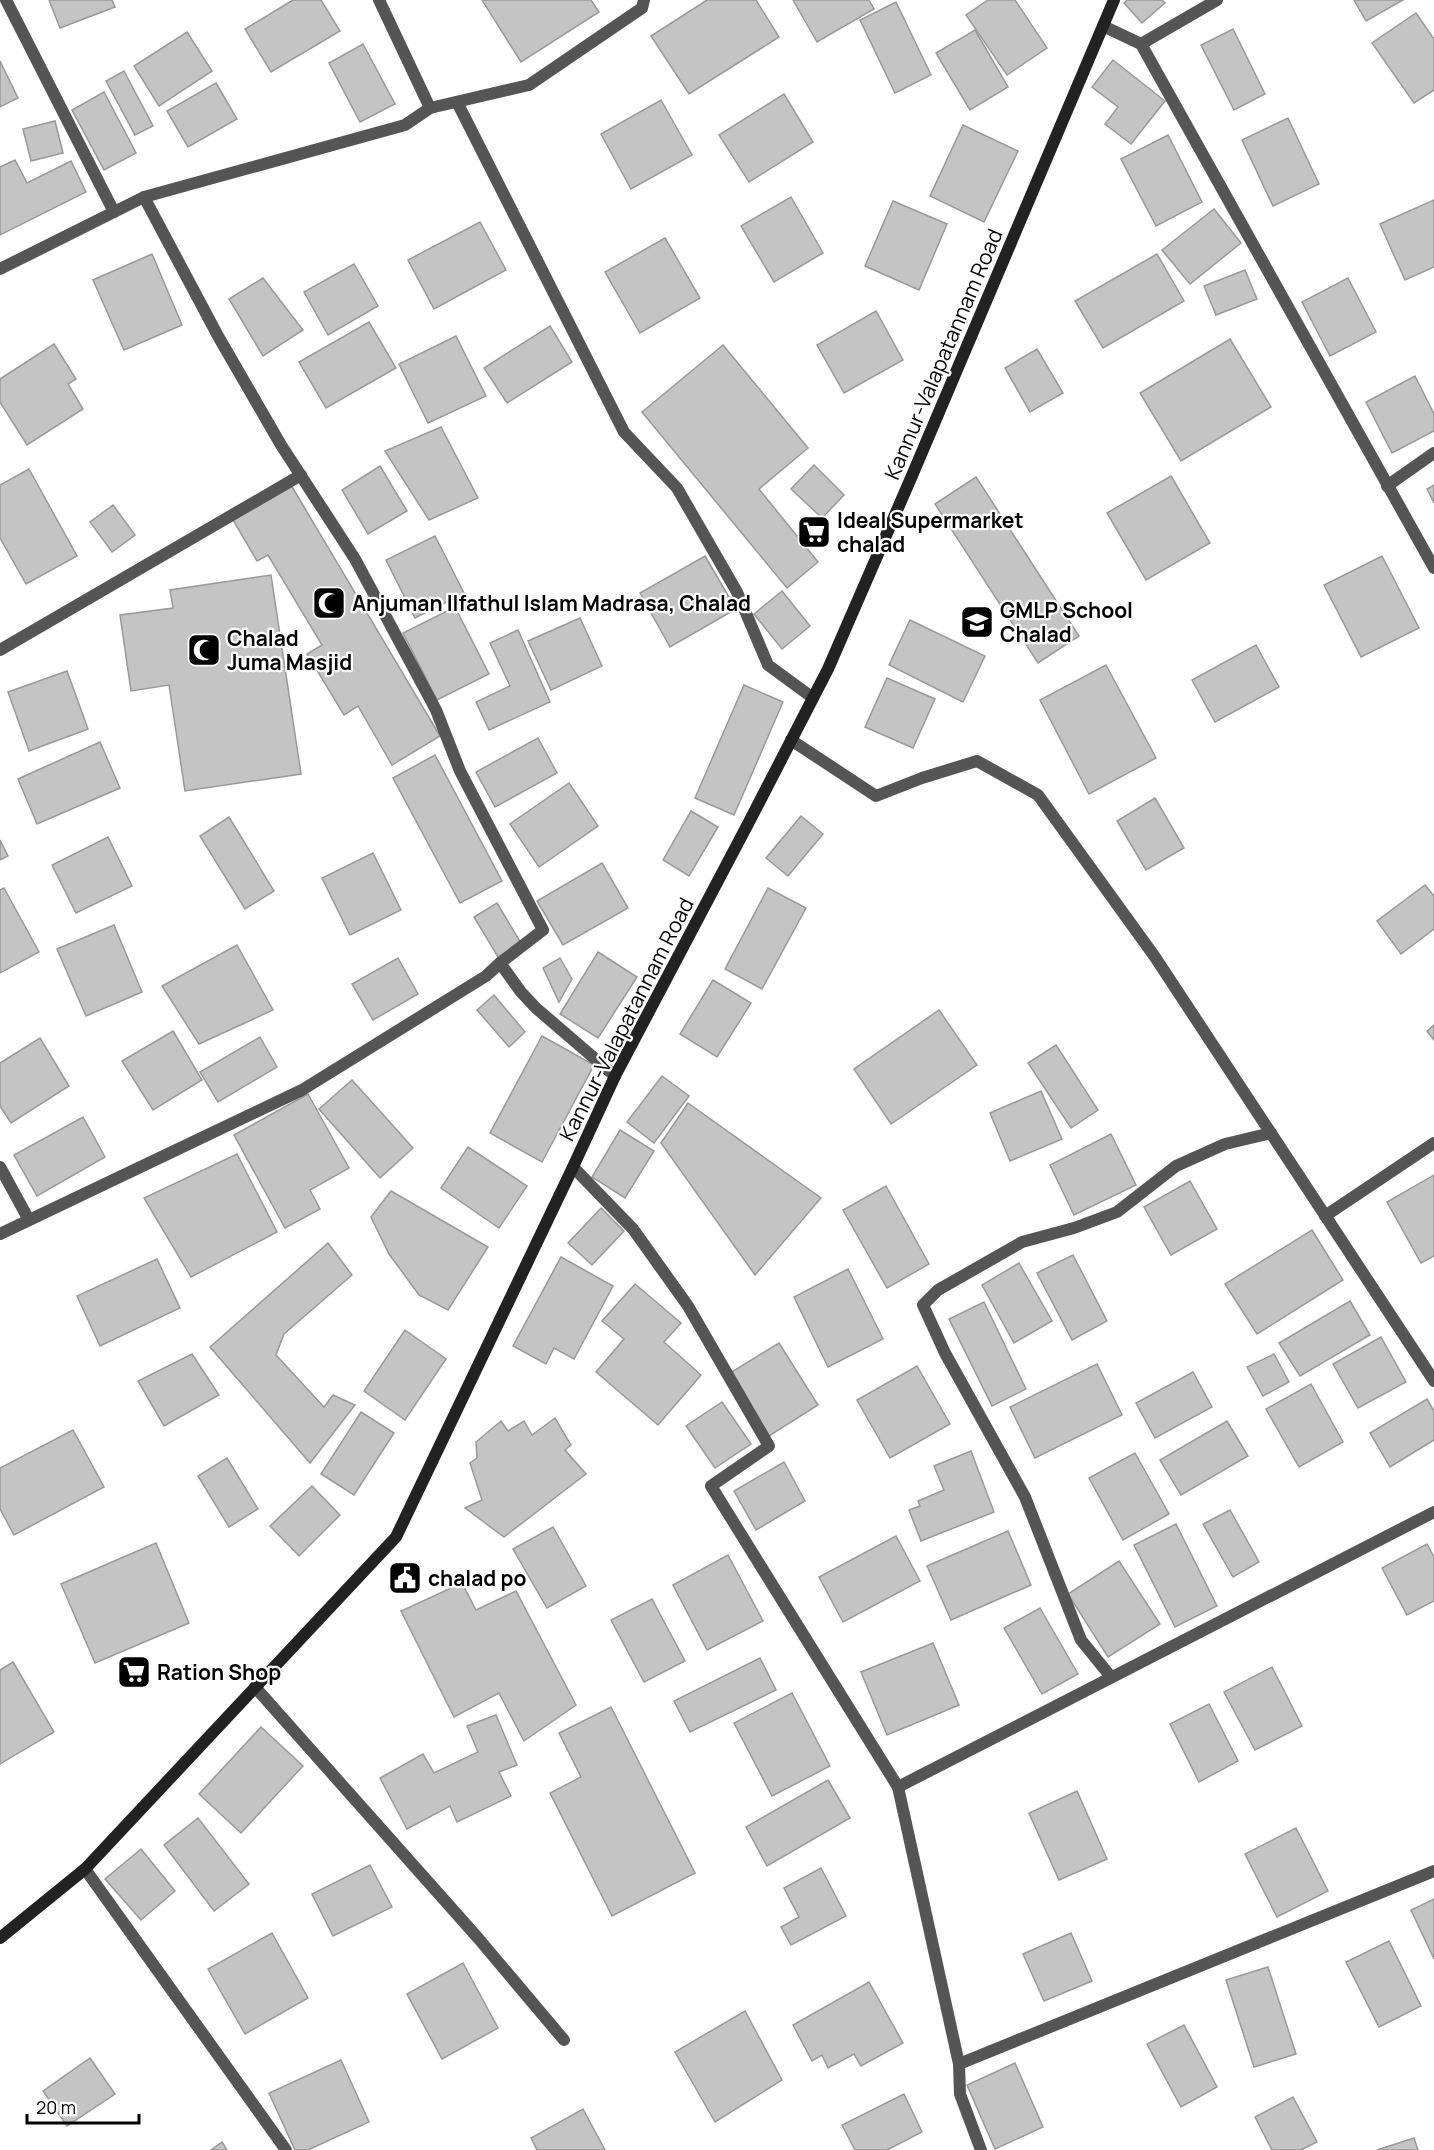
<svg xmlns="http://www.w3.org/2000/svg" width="1434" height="2150" font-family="Manrope,sans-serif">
<rect width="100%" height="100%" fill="#fff"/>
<g fill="#c4c4c4" stroke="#999" stroke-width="1.5">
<path d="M49 0H112L115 7 60 28Z"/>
<path d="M293 0H321L340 31 271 72 245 29Z"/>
<path d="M482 0H591L599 12 521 62Z"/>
<path d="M707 0H756L779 37 689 94 651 36Z"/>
<path d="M793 0H869L874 9 817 42Z"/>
<path d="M988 0H1015L1047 48 1007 75 966 15Z"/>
<path d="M1127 0H1162L1165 3 1142 23 1124 3Z"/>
<path d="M1354 0H1403L1366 21Z"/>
<path d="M896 2 931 75 895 93 860 20Z"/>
<path d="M1416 13 1434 39V90L1414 103 1372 43Z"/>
<path d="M1233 29 1265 94 1234 110 1201 45Z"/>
<path d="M975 30 1008 87 970 110 936 53Z"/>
<path d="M187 32 212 71 159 106 134 66Z"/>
<path d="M363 44 395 104 360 122 329 63Z"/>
<path d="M1113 60 1165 101 1131 144 1105 124 1118 107 1092 87Z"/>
<path d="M0 61 18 98 0 107Z"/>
<path d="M124 71 153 126 135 135 106 81Z"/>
<path d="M216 83 237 119 188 147 167 111Z"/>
<path d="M104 92 136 153 104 170 72 110Z"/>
<path d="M784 94 813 142 749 182 719 135Z"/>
<path d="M661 100 692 155 631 189 601 134Z"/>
<path d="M1288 118 1319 184 1273 206 1242 140Z"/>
<path d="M55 121 63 153 31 161 23 129Z"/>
<path d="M963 125 1018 151 984 222 930 196Z"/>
<path d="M1168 135 1202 202 1156 226 1121 159Z"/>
<path d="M15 160 27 183 71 161 86 192 0 235V167Z"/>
<path d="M791 197 823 253 774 282 741 226Z"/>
<path d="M1434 200V267L1405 280 1380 224Z"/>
<path d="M893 201 947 224 919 290 865 266Z"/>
<path d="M1214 209 1241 243 1190 284 1162 250Z"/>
<path d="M480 222 506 270 434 309 408 260Z"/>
<path d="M665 238 700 298 640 333 605 272Z"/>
<path d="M152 254 182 325 124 350 93 280Z"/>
<path d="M1157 254 1184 301 1103 348 1075 301Z"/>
<path d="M354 264 378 306 328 335 304 292Z"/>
<path d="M1245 270 1257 299 1216 315 1204 286Z"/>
<path d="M263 278 303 330 263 356 229 299Z"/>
<path d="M1348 278 1376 332 1330 356 1302 302Z"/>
<path d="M876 311 903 360 844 393 817 345Z"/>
<path d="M369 322 396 368 326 408 299 362Z"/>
<path d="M550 326 572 362 507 403 484 368Z"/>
<path d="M456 336 486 396 428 423 399 364Z"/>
<path d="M1230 339 1271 407 1181 461 1140 393Z"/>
<path d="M54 344 76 379 68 384 83 409 27 445 0 402V379Z"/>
<path d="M723 345 808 448 759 489 818 562 787 588 642 412Z"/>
<path d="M1037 349 1063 393 1030 412 1005 368Z"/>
<path d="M1415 376 1434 414V431L1392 453 1366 402Z"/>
<path d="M441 427 478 498 429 520 385 451Z"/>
<path d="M814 465 844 495 822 518 791 489Z"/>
<path d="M380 466 407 511 368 534 342 490Z"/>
<path d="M29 469 77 556 26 584 0 538V485Z"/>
<path d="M1171 476 1210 543 1146 580 1107 513Z"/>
<path d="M976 477 1079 636 1038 663 935 504Z"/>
<path d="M291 485 440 736 392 765 358 706 344 715 307 654 322 645 268 555 257 561 233 520Z"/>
<path d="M1434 485V503L1427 489Z"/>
<path d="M113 505 135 535 112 552 90 522Z"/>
<path d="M435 536 464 593 415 618 386 560Z"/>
<path d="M705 556 736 609 670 647 640 593Z"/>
<path d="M1382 556 1419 628 1361 657 1324 585Z"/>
<path d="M271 575 301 774 185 791 169 685 131 691 120 615 173 608 170 590Z"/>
<path d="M782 591 810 626 782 649 754 614Z"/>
<path d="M455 607 489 674 437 700 403 633Z"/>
<path d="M580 618 602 666 551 690 528 641Z"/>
<path d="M910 620 985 656 963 702 889 665Z"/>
<path d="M518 630 550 702 489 730 476 702 510 686 490 643Z"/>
<path d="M1256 645 1279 687 1215 722 1192 680Z"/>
<path d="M1106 665 1156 758 1089 794 1040 700Z"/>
<path d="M67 671 88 729 29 751 8 692Z"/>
<path d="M887 678 935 699 913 748 865 727Z"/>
<path d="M744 685 783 702 734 815 695 798Z"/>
<path d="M538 738 557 773 495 807 476 772Z"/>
<path d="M100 742 120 788 37 824 18 779Z"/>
<path d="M435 755 502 881 460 903 393 778Z"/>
<path d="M569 783 598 826 539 867 510 824Z"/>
<path d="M1155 798 1184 848 1146 870 1117 821Z"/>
<path d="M691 811 718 827 689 876 663 860Z"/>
<path d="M801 816 823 834 788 876 766 858Z"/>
<path d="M229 817 274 891 245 909 200 836Z"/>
<path d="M108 837 132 886 76 913 52 865Z"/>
<path d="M0 840 8 856 0 860Z"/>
<path d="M373 853 401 910 350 935 322 878Z"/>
<path d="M602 863 628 908 563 945 537 901Z"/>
<path d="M1425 885 1434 896V929L1401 954 1377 921Z"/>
<path d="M4 888 39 952 0 973V890Z"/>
<path d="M768 888 806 908 762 989 725 969Z"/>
<path d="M497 903 521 943 498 957 474 917Z"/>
<path d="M114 925 142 992 86 1016 57 949Z"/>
<path d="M237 945 273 1010 199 1044 162 986Z"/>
<path d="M598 952 637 977 598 1038 560 1014Z"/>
<path d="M398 958 418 994 373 1020 352 984Z"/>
<path d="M560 958 572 979 559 1002 543 968Z"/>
<path d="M713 980 751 1003 717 1057 680 1034Z"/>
<path d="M494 995 525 1032 509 1047 477 1010Z"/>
<path d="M939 1010 977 1065 891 1124 854 1069Z"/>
<path d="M1434 1025V1040L1427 1031Z"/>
<path d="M173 1031 202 1080 153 1110 122 1061Z"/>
<path d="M542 1036 594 1065 542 1162 490 1133Z"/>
<path d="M260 1037 277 1067 218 1102 200 1072Z"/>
<path d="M40 1038 69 1086 11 1123 0 1106V1063Z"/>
<path d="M1056 1045 1098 1110 1071 1128 1028 1063Z"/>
<path d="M662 1076 689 1096 654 1143 627 1122Z"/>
<path d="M352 1080 413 1148 380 1178 319 1109Z"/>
<path d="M1041 1091 1062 1139 1010 1161 990 1113Z"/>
<path d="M308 1094 349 1168 310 1190 320 1209 285 1228 234 1135Z"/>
<path d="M688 1103 821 1198 755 1275 661 1143Z"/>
<path d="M83 1117 105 1157 37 1196 14 1155Z"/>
<path d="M620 1130 654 1151 625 1198 592 1177Z"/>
<path d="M1111 1134 1136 1185 1074 1215 1050 1165Z"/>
<path d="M468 1147 527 1186 499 1228 441 1188Z"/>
<path d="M237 1154 277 1232 191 1277 144 1198Z"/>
<path d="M1434 1175V1256L1421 1263 1387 1202Z"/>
<path d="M1190 1181 1217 1229 1171 1255 1144 1207Z"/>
<path d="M886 1186 929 1264 887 1288 843 1210Z"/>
<path d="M391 1191 488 1247 448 1310 419 1295 389 1254 371 1217Z"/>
<path d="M601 1208 624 1231 592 1265 568 1243Z"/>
<path d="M1312 1230 1343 1280 1257 1334 1225 1284Z"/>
<path d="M328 1243 352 1275 284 1334 276 1355 324 1407 333 1395 355 1405 310 1463 210 1347Z"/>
<path d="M1073 1255 1107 1321 1072 1340 1037 1273Z"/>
<path d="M561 1257 613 1286 574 1359 554 1348 546 1364 513 1346Z"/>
<path d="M157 1259 180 1308 100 1346 77 1296Z"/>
<path d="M1019 1263 1052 1321 1014 1343 982 1285Z"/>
<path d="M848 1269 883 1339 828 1367 794 1297Z"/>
<path d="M635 1284 681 1323 664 1342 701 1375 658 1425 596 1372 624 1339 602 1321Z"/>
<path d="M1350 1301 1370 1335 1300 1376 1279 1343Z"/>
<path d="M984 1302 1026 1389 992 1406 949 1319Z"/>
<path d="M405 1330 446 1359 405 1420 364 1391Z"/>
<path d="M1381 1337 1406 1382 1358 1408 1333 1364Z"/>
<path d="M779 1343 818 1405 769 1436 730 1373Z"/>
<path d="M192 1354 219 1395 164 1426 138 1381Z"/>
<path d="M1274 1354 1289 1382 1263 1396 1247 1367Z"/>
<path d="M1097 1364 1122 1415 1035 1458 1010 1407Z"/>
<path d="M917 1366 950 1424 890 1458 857 1400Z"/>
<path d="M1193 1372 1212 1407 1155 1438 1136 1403Z"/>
<path d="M1311 1384 1343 1442 1299 1467 1266 1409Z"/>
<path d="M1427 1399 1434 1411V1440L1390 1467 1370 1433Z"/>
<path d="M722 1402 751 1444 715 1468 686 1426Z"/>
<path d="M361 1412 394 1433 354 1495 321 1474Z"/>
<path d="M555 1418 571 1445 565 1450 586 1474 504 1537 465 1508 482 1500 470 1463 477 1458 476 1442 501 1421 508 1431 524 1421 532 1435Z"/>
<path d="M1227 1421 1248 1456 1181 1495 1160 1460Z"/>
<path d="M73 1430 104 1487 14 1535 0 1509V1468Z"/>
<path d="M971 1451 994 1512 921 1541 909 1510 920 1506 918 1501 944 1490 934 1466Z"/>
<path d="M1135 1453 1169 1514 1123 1540 1089 1478Z"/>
<path d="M227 1458 258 1509 229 1527 198 1476Z"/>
<path d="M784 1462 805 1501 756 1530 734 1491Z"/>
<path d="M312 1486 340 1515 299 1556 270 1526Z"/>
<path d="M1230 1510 1259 1562 1233 1577 1203 1524Z"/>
<path d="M1176 1524 1217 1606 1175 1627 1134 1545Z"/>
<path d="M553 1527 586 1586 547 1608 513 1549Z"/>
<path d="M1008 1531 1031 1585 951 1620 927 1566Z"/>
<path d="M896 1536 920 1581 843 1622 819 1577Z"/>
<path d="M156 1543 189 1623 95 1663 61 1584Z"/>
<path d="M1427 1544 1434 1557V1601L1407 1615 1382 1568Z"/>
<path d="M728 1555 763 1621 707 1650 673 1585Z"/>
<path d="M1119 1561 1160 1624 1108 1657 1068 1594Z"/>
<path d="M462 1583 476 1610 516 1591 576 1705 524 1741 499 1693 454 1717 401 1611Z"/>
<path d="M652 1599 685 1661 644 1682 611 1620Z"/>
<path d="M1040 1608 1078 1674 1042 1694 1004 1628Z"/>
<path d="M933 1643 959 1705 887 1735 861 1672Z"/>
<path d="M760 1658 776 1690 690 1732 674 1701Z"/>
<path d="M13 1662 54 1732 0 1764V1670Z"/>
<path d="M1272 1667 1302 1726 1255 1750 1224 1692Z"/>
<path d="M792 1693 830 1766 772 1796 734 1723Z"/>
<path d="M1209 1704 1238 1761 1199 1782 1170 1724Z"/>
<path d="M611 1707 695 1873 612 1916 550 1793 581 1777 559 1733Z"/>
<path d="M496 1715 517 1765 499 1772 511 1796 457 1822 450 1806 407 1829 380 1778 423 1754 434 1773 478 1752 467 1726Z"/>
<path d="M261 1727 303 1766 241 1833 199 1794Z"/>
<path d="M828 1780 850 1818 767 1866 746 1827Z"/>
<path d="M1077 1791 1107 1859 1059 1880 1029 1813Z"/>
<path d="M198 1818 249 1884 214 1911 164 1845Z"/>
<path d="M1296 1828 1328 1891 1277 1917 1245 1854Z"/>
<path d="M141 1849 175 1891 141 1920 105 1879Z"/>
<path d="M370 1865 392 1907 333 1936 312 1894Z"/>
<path d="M821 1868 846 1916 791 1945 781 1927 799 1917 784 1888Z"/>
<path d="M1434 1899V1959L1411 1910Z"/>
<path d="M272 1933 308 1998 245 2034 208 1969Z"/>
<path d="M1071 1933 1092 1981 1044 2001 1023 1954Z"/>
<path d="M1389 1941 1421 2006 1379 2027 1346 1962Z"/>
<path d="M463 1963 498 2028 442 2059 407 1994Z"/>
<path d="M1268 1967 1296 2054 1254 2067 1226 1980Z"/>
<path d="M869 1982 903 2043 861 2066 854 2054 828 2068 822 2055 812 2061 793 2025Z"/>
<path d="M745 2011 782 2080 715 2122 675 2052Z"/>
<path d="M1184 2025 1217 2087 1181 2107 1147 2044Z"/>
<path d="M90 2058 115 2094 67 2126 43 2091Z"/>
<path d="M341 2060 369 2122 308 2150H295L269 2093Z"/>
<path d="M1015 2063 1043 2127 995 2149 967 2085Z"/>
<path d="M904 2094 922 2132 887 2150H855L842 2125Z"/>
<path d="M1293 2097 1317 2142 1301 2150H1272L1255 2117Z"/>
<path d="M583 2109 605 2150H537L531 2138Z"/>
<path d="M1414 2138 1418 2150H1377Z"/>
<path d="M222 2142 227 2150H211Z"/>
</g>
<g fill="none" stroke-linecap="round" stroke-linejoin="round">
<g stroke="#555" stroke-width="12">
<path d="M6 0 114 212"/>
<path d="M379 0 430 108"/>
<path d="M1103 26 1141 44 1434 568"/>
<path d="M1141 44 1217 0"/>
<path d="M457 102 624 432 677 488 737 592 768 665 813 698"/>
<path d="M144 197 218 336 281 445 355 559 436 710 460 771 543 930 500 963 521 992 536 1008 615 1076"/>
<path d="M0 269 144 197 405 125 430 108 529 85 642 8 644 0"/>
<path d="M1387 486 1434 453"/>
<path d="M0 650 301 475"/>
<path d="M791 740 876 796 922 778 977 761 1038 795 1155 957 1434 1381"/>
<path d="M0 1167 29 1220"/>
<path d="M573 1167 633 1229 688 1306 769 1446 711 1486 898 1787 959 2064"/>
<path d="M1325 1216 1434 1143"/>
<path d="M0 1234 302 1090 486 976 500 963"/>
<path d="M1111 1677 1081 1640 1025 1497 945 1353 923 1305 938 1290 1022 1242 1074 1228 1117 1212 1176 1166 1225 1144 1271 1133"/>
<path d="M255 1687 478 1938 564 2040"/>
<path d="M898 1787 1434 1512"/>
<path d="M85 1869 286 2150"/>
<path d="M981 2150 960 2094 959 2064 1434 1871"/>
</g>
<path stroke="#222" stroke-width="12" d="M0 1938 85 1869 396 1537 573 1167 615 1076 749 822 828 669 911 478 1114 0"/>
</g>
<defs>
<g id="supermarket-square" transform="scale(1.725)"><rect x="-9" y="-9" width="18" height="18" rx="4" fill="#000" stroke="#fff"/><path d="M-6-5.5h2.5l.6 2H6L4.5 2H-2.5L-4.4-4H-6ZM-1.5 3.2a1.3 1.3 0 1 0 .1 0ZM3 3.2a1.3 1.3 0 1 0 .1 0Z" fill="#fff"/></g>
<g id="mosque-square" transform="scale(1.725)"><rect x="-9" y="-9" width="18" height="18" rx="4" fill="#000" stroke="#fff"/><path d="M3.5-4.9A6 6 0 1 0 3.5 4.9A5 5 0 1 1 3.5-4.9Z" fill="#fff"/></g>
<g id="school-square" transform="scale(1.725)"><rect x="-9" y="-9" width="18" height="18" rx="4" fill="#000" stroke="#fff"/><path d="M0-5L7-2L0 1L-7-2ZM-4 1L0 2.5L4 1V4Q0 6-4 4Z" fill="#fff"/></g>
<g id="civic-square" transform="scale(1.725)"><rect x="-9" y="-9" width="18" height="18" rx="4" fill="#000" stroke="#fff"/><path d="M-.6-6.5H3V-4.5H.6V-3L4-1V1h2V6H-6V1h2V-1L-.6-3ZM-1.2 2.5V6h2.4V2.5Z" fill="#fff"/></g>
</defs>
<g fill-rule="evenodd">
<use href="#supermarket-square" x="814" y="532"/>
<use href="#mosque-square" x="329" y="603"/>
<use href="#school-square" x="977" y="622"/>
<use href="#mosque-square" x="204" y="650"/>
<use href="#civic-square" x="405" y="1578"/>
<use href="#supermarket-square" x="134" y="1672"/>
</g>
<g text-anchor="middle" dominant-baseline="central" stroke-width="4.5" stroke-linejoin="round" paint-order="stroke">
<g font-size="21" fill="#000" stroke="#fff">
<text transform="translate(943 354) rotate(-67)">Kannur-Valapatannam Road</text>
<text transform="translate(626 1019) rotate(-63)">Kannur-Valapatannam Road</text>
</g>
<g font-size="21" font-weight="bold" fill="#000" stroke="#fff" text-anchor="start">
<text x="837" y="520">Ideal Supermarket<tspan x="837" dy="24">chalad</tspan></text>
<text x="352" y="603">Anjuman Ilfathul Islam Madrasa, Chalad</text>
<text x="1000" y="610">GMLP School<tspan x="1000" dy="24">Chalad</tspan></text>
<text x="227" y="638">Chalad<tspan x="227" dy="24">Juma Masjid</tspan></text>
<text x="428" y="1578">chalad po</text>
<text x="157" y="1672">Ration Shop</text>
</g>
</g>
<path d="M27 2114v9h112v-9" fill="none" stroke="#000000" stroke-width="3"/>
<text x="36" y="2114" font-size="18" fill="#000000" stroke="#ffffff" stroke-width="4.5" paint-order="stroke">20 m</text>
</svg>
